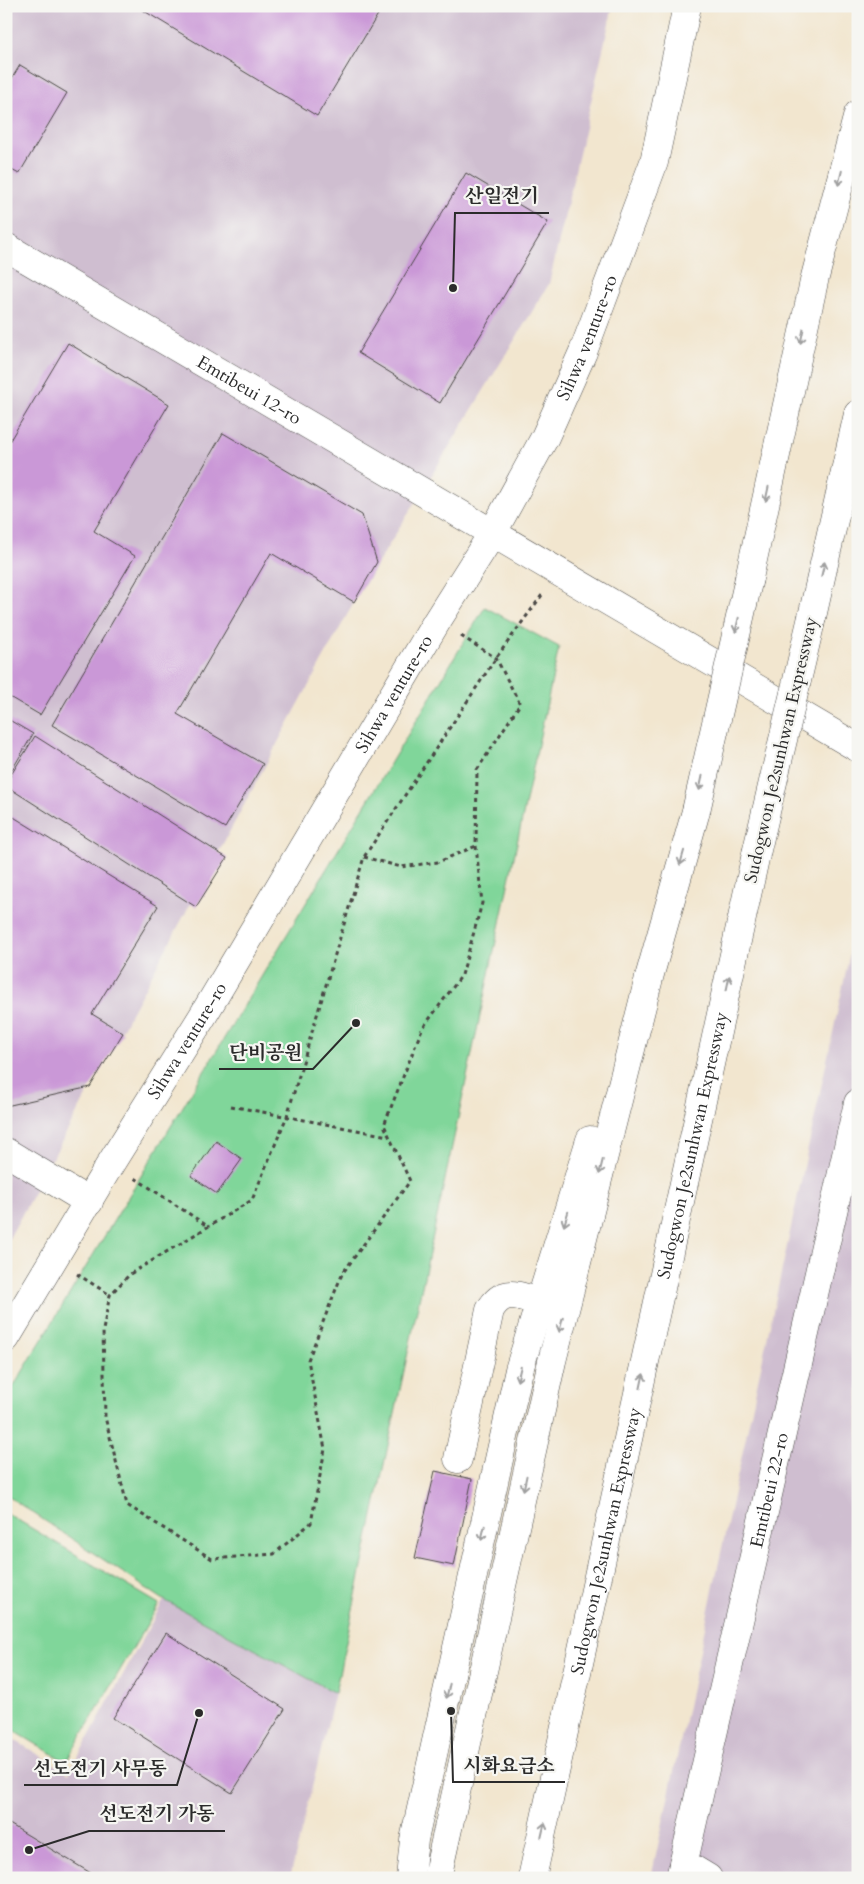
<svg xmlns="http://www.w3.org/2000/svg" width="864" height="1884" font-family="Cardo,'Noto Serif KR',serif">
<rect width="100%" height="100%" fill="#f6f6f2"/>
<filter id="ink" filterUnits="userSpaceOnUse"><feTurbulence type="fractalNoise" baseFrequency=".02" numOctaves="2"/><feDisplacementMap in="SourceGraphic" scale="10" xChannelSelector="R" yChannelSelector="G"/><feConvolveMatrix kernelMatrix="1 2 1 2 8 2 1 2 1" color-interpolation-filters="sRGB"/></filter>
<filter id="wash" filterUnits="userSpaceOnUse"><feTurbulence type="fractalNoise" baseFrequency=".0096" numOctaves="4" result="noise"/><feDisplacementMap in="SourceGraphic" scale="20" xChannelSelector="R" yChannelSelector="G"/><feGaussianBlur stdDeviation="1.12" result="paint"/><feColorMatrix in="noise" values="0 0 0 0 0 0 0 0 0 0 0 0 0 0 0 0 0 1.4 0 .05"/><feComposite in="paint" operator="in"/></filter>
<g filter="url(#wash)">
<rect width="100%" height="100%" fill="#f2e6cf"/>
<g fill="#cfbed0">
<path d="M6 6H613L549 284 354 602 6 1244Z"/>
<path d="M858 916V1878H651Z"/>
<path d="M164 1600 335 1693 290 1878H6V1735L69 1773Z"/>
</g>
<g fill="#80d69a" stroke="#568062">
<path d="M485 607 559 647 335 1693 164 1600 6 1495V1399Z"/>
<path d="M6 1513 159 1604 66 1762 6 1726Z"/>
</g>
<g id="blocks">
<g fill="#ca98d7">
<path d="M136 6H383L317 116Z"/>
<path d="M20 65 67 93 19 174 6 167V88Z"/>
<path d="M466 173 548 222 440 403 358 353Z"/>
<path d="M68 343 169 404 94 531 135 556 40 715 6 695V447Z"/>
<path d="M223 433 362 515 377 562 354 602 271 553 177 714 263 764 225 828 52 725Z"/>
<path d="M6 718 33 734 6 780Z"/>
<path d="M35 736 227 858 196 907 6 786V783Z"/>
<path d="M12 816 158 906 92 1014 123 1033 90 1087 6 1106V826Z"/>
<path d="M216 1141 242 1159 217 1194 191 1176Z"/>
<path d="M435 1471 472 1479 454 1566 415 1558Z"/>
<path d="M166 1633 285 1709 232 1793 113 1718Z"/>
<path d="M6 1822 99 1878H6Z"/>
</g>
</g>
</g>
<g filter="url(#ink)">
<use href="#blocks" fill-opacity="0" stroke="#494744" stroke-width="1"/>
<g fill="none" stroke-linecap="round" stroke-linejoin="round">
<g stroke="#494744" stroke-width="29">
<g id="minor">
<path id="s1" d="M6 247 858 748"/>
<path d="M6 1152 89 1202"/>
<path id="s2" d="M6 1338 111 1163 204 1014 437 621 492 534 545 437 583 352 654 162 687 6"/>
<path d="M458 1459 490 1310C504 1286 519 1297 541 1302"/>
<path d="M683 1863 708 1878"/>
<path id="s3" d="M680 1878 858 1103"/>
</g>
</g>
<g stroke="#494744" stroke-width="29">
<g id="highway">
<path d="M749 578 815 277 858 114"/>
<path d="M812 617 858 414"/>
<path d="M410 1878 414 1840 519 1370 590 1140"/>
<path d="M437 1878 552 1361 650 974 696 811"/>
<path id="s4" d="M532 1878 756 854"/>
</g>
</g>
<g stroke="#494744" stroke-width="3" stroke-dasharray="4 4" stroke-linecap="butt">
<path d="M461 636 496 658 520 704 477 770 476 846 482 903 462 975 422 1029 384 1125 410 1181 342 1274 308 1360 325 1449 311 1523 274 1554 212 1559 127 1505 105 1417 103 1330 110 1295 130 1274 252 1200 287 1116 364 857 496 658 542 595"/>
<path d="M364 857 401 867 438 862 476 846"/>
<path d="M231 1106 388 1136"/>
<path d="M135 1178 209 1227"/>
<path d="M77 1274 110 1295"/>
</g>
<use href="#minor" stroke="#fff" stroke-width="28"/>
<use href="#highway" stroke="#fff" stroke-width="28"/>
<g stroke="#494744" stroke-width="29" stroke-linecap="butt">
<g id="highway-bridge">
<path d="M696 811 749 578"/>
<path d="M756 854 812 617"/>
</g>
</g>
<use href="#highway-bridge" stroke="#fff" stroke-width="28"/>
</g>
<defs><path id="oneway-shaft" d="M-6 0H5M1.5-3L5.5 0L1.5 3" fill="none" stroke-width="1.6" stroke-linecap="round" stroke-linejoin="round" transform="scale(1.25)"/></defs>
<g stroke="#a0a0a0">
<use href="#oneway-shaft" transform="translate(840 178) rotate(104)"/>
<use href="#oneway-shaft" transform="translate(802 336) rotate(102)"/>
<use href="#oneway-shaft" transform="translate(767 494) rotate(102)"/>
<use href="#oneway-shaft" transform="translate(823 569) rotate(-77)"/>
<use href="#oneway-shaft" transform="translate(737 625) rotate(103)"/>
<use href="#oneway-shaft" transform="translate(701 783) rotate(102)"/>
<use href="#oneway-shaft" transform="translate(682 858) rotate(106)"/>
<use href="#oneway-shaft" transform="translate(728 983) rotate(-78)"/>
<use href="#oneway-shaft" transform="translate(601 1167) rotate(104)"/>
<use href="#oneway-shaft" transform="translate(566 1219) rotate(107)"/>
<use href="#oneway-shaft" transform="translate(561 1325) rotate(104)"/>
<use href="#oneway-shaft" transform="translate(519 1374) rotate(104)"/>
<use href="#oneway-shaft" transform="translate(642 1381) rotate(-78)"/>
<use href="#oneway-shaft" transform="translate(525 1483) rotate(102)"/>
<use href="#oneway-shaft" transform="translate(483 1533) rotate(103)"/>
<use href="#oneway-shaft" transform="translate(448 1691) rotate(103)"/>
<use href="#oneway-shaft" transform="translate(543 1830) rotate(-77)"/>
</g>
</g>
<g text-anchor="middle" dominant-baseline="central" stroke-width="4.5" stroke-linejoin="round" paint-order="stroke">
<g font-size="18" fill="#2b2b2b" stroke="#f6f6f2">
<text stroke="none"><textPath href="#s2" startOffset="1158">Sihwa venture-ro</textPath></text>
<text stroke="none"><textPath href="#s1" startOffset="282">Emtibeui 12-ro</textPath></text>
<text stroke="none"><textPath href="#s2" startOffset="752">Sihwa venture-ro</textPath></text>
<text transform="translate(781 750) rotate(-77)">Sudogwon Je2sunhwan Expressway</text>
<text stroke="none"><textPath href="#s2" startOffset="348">Sihwa venture-ro</textPath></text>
<text stroke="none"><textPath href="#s4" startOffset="750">Sudogwon Je2sunhwan Expressway</textPath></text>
<text stroke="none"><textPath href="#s3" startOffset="398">Emtibeui 22-ro</textPath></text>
<text stroke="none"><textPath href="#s4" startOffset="345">Sudogwon Je2sunhwan Expressway</textPath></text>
</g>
</g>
<path fill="none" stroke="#2b2b2b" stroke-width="2" d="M453 288L455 213H549M356 1023L313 1069H219M451 1711L453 1782H565M199 1713L177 1785H24M29 1850L89 1831H225"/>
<g fill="#2b2b2b" stroke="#f6f6f2" stroke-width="2">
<circle cx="453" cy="288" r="5"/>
<circle cx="356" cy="1023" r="5"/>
<circle cx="451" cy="1711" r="5"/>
<circle cx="199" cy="1713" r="5"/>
<circle cx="29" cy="1850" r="5"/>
</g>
<g font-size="19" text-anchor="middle" font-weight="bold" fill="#2b2b2b" stroke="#f6f6f2" stroke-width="4.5" stroke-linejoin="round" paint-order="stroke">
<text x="502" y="202">산일전기</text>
<text x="266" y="1059">단비공원</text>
<text x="509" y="1772">시화요금소</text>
<text x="100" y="1775">선도전기 사무동</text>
<text x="157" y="1820">선도전기 가동</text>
</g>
<rect width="864" height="1884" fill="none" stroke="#f6f6f2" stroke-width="25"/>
</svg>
